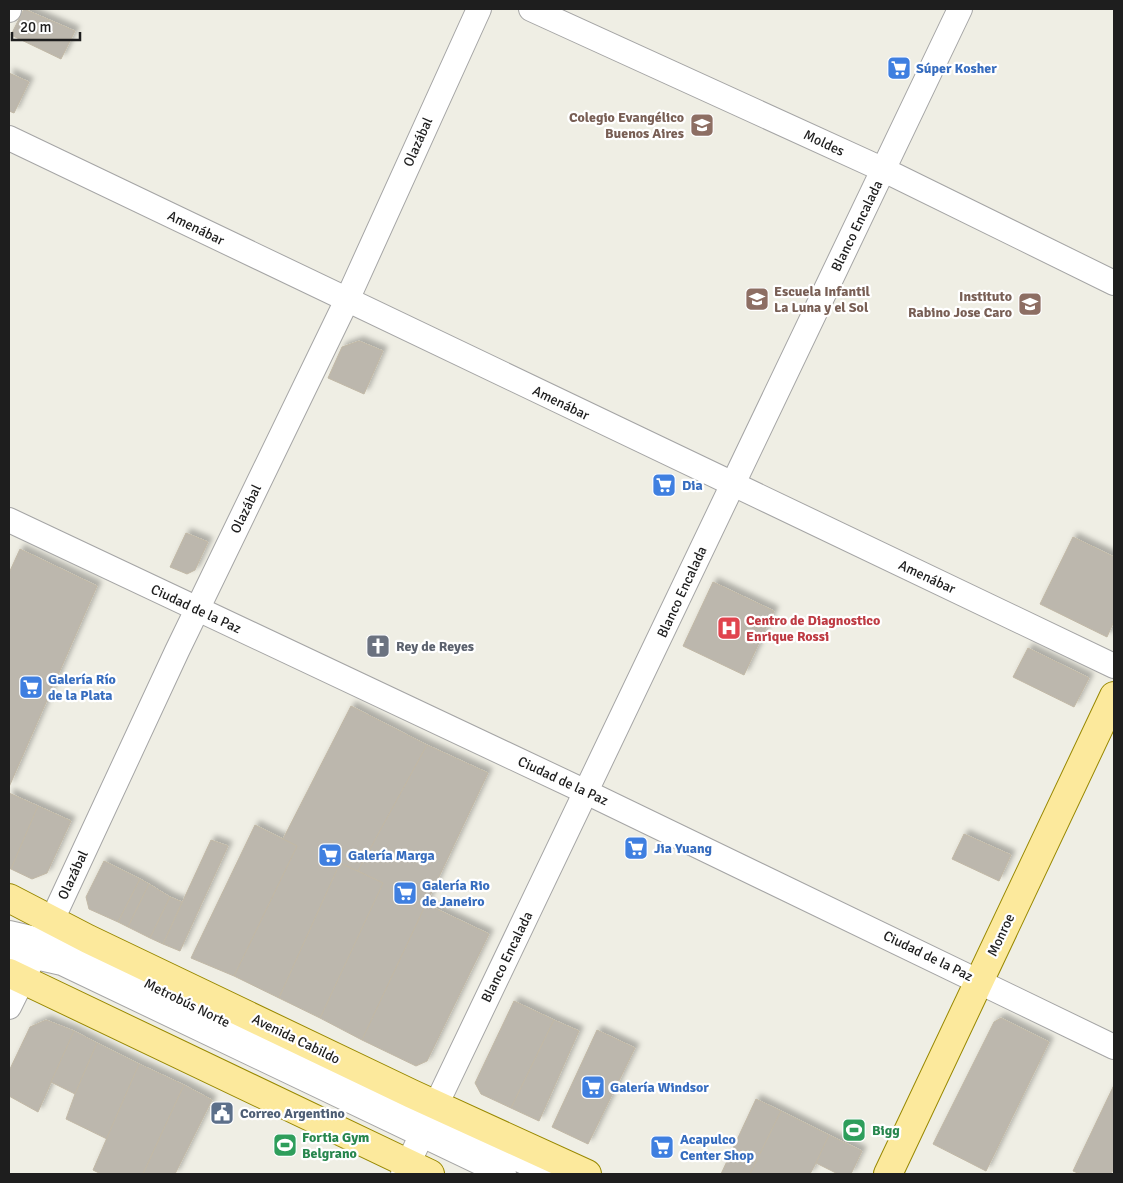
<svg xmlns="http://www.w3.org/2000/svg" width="1123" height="1183" font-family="Signika,sans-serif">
<defs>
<filter id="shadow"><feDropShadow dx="4.5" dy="-4.5" stdDeviation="2.5" flood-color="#0004"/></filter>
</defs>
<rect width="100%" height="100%" fill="#efeee4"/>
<g fill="#bcb7ad" stroke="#c1b8a6" filter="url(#shadow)">
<path d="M24 9 75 31 61 59 11 35Z"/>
<path d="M9 73 29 82 14 113 9 111Z"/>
<path d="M359 341 383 351 364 394 328 378 342 347Z"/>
<path d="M186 533 208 542 195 570 187 574 170 567Z"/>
<path d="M1073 537 1114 557V621L1107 637 1040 604Z"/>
<path d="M20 549 97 586 9 787V573Z"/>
<path d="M713 582 774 611 744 675 683 646Z"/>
<path d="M1028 648 1089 678 1074 707 1013 677Z"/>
<path d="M351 706 427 745 358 871 340 863 279 998 234 976 297 846 283 839Z"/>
<path d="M427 745 488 773 362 1040 320 1018 383 883 358 871Z"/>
<path d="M9 793 38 806 11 869 9 868Z"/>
<path d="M38 806 71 821 47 873 32 879 11 869Z"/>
<path d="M255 825 297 846 234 976 191 958Z"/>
<path d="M964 834 1011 855 999 881 952 859Z"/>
<path d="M211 840 228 846 180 951 163 944Z"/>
<path d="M104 861 140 879 118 922 89 909 86 897Z"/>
<path d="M340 863 383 883 320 1018 279 998Z"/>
<path d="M140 879 149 884 128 927 118 922Z"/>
<path d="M149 884 170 897 150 938 128 927Z"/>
<path d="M170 897 182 902 163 944 150 938Z"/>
<path d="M426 904 489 934 427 1061 416 1066 362 1040Z"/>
<path d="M514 1001 554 1020 511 1108 481 1094 475 1083Z"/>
<path d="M1001 1018 1049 1042 986 1171 933 1144 994 1022Z"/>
<path d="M46 1020 74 1031 38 1112 9 1096V1071L30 1027Z"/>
<path d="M554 1020 579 1031 539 1121 511 1108Z"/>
<path d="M597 1030 635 1048 588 1144 552 1127Z"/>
<path d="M74 1031 97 1043 75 1094 51 1082Z"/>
<path d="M97 1043 139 1064 107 1139 66 1119 75 1094Z"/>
<path d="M139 1064 184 1085 143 1174H101L93 1170Z"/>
<path d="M184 1085 212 1100 175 1174H143Z"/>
<path d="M1114 1085V1168L1111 1174H1080L1073 1171Z"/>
<path d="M756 1099 781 1111 750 1174H721Z"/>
<path d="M781 1111 829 1135 816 1163 810 1174H750Z"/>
<path d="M829 1135 862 1151 851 1174H838L816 1163Z"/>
</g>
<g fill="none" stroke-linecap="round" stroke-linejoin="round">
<g stroke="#a5a5a5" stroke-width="26">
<g id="minor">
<path d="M531 9 884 170 1114 283"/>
<path d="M9 10V9"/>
<path d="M9 138 1114 666"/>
<path d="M9 520 586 792 1114 1047"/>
<path d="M9 933 70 947 404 1108 551 1174"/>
<path d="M9 951 62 963 504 1174"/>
<path d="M9 1007 52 920 177 651 347 300 479 9"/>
<path d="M403 1174 960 9"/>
</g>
</g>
<g stroke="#988800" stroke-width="30">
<g id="major">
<path d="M9 898 88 939 412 1094 587 1174"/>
<path d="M9 973 430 1174"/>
<path d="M888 1174 1114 696"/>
</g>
</g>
<use href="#minor" stroke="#fff" stroke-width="24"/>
<use href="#major" stroke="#fce99c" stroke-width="28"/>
</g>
<defs>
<g id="supermarket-square" transform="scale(1.25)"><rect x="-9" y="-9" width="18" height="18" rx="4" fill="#3f7fe0" stroke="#fff"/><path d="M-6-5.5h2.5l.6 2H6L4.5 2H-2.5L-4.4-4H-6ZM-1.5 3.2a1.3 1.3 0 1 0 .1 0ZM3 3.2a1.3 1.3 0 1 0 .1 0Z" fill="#fff"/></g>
<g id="school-square" transform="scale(1.25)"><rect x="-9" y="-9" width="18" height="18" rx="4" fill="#8d6e63" stroke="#fff"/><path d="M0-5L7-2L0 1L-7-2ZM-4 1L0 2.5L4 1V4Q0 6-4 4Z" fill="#fff"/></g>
<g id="hospital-square" transform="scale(1.25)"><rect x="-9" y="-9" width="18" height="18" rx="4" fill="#e0444e" stroke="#fff"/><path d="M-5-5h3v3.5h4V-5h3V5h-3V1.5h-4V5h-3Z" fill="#fff"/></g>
<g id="church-square" transform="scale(1.25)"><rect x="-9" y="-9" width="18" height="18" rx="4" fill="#6b7280" stroke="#fff"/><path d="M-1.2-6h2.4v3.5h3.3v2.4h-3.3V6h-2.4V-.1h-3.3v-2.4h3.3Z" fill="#fff"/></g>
<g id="civic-square" transform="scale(1.25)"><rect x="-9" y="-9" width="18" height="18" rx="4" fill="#5c6f8a" stroke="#fff"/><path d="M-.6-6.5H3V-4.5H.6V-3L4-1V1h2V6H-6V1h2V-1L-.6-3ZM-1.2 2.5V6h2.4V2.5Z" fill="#fff"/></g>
<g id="stadium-square" transform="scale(1.25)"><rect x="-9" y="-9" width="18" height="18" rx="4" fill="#2e9e5b" stroke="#fff"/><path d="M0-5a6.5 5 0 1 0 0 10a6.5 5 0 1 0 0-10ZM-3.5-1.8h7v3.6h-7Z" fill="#fff"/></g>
</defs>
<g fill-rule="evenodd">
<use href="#supermarket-square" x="899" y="68"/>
<use href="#school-square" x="702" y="125"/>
<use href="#school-square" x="757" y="299"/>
<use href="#school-square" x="1030" y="304"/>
<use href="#supermarket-square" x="664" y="485"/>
<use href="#hospital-square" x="729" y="628"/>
<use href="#church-square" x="378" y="646"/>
<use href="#supermarket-square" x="31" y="687"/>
<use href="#supermarket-square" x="636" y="848"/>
<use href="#supermarket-square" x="330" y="855"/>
<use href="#supermarket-square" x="405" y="893"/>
<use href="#supermarket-square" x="593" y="1087"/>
<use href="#civic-square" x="222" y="1113"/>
<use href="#stadium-square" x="854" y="1130"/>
<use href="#stadium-square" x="285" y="1145"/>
<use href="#supermarket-square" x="662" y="1147"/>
</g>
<g text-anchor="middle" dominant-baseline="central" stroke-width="4.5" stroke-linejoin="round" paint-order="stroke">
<g font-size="14" font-weight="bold" fill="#366cbe" stroke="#fff" text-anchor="start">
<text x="916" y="68">Súper Kosher</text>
<text x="682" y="485">Dia</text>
<text x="48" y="679">Galería Río<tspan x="48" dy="16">de la Plata</tspan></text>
<text x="654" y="848">Jia Yuang</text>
<text x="348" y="855">Galería Marga</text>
<text x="422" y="885">Galería Rio<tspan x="422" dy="16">de Janeiro</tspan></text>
<text x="610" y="1087">Galería Windsor</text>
<text x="680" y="1139">Acapulco<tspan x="680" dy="16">Center Shop</tspan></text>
</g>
<g font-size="14" font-weight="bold" fill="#785e54" stroke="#fff" text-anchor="end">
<text x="684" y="117">Colegio Evangélico<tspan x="684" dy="16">Buenos Aires</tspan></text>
<text x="774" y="291" text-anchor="start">Escuela Infantil<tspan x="774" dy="16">La Luna y el Sol</tspan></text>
<text x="1012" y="296">Instituto<tspan x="1012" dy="16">Rabino Jose Caro</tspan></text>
</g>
<g font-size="14" fill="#1e1e1e" stroke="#fff">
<text transform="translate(418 142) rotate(-66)">Olazábal</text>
<text transform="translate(824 143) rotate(25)">Moldes</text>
<text transform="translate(857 226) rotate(-64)">Blanco Encalada</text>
<text transform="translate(196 228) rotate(26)">Amenábar</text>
<text transform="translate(561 403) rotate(26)">Amenábar</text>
<text transform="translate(246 509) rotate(-64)">Olazábal</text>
<text transform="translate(927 577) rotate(25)">Amenábar</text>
<text transform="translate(682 592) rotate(-65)">Blanco Encalada</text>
<text transform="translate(196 609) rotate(25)">Ciudad de la Paz</text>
<text transform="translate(563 781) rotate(25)">Ciudad de la Paz</text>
<text transform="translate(73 875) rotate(-65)">Olazábal</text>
<text transform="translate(1001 935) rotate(-65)">Monroe</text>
<text transform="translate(928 956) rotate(26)">Ciudad de la Paz</text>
<text transform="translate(507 957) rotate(-64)">Blanco Encalada</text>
<text transform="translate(187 1003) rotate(26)">Metrobús Norte</text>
<text transform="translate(296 1039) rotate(26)">Avenida Cabildo</text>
</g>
<g font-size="14" font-weight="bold" fill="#be3a42" stroke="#fff" text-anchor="start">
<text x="746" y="620">Centro de Diagnostico<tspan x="746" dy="16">Enrique Rossi</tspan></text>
</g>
<g font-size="14" font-weight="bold" fill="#5b616d" stroke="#fff" text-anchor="start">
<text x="396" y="646">Rey de Reyes</text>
</g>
<g font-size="14" font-weight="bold" fill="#4e5e75" stroke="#fff" text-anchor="start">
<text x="240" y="1113">Correo Argentino</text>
</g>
<g font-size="14" font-weight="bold" fill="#27864d" stroke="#fff" text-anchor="start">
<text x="872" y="1130">Bigg</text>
<text x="302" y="1137">Fortia Gym<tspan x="302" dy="16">Belgrano</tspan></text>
</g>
</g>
<rect width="1123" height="1183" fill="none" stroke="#1e1e1e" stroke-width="20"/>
<path d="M12 32v8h68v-8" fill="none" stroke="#1e1e1e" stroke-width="2.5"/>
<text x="20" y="32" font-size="15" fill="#1e1e1e" stroke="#ffffff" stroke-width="4" paint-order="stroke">20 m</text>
</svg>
